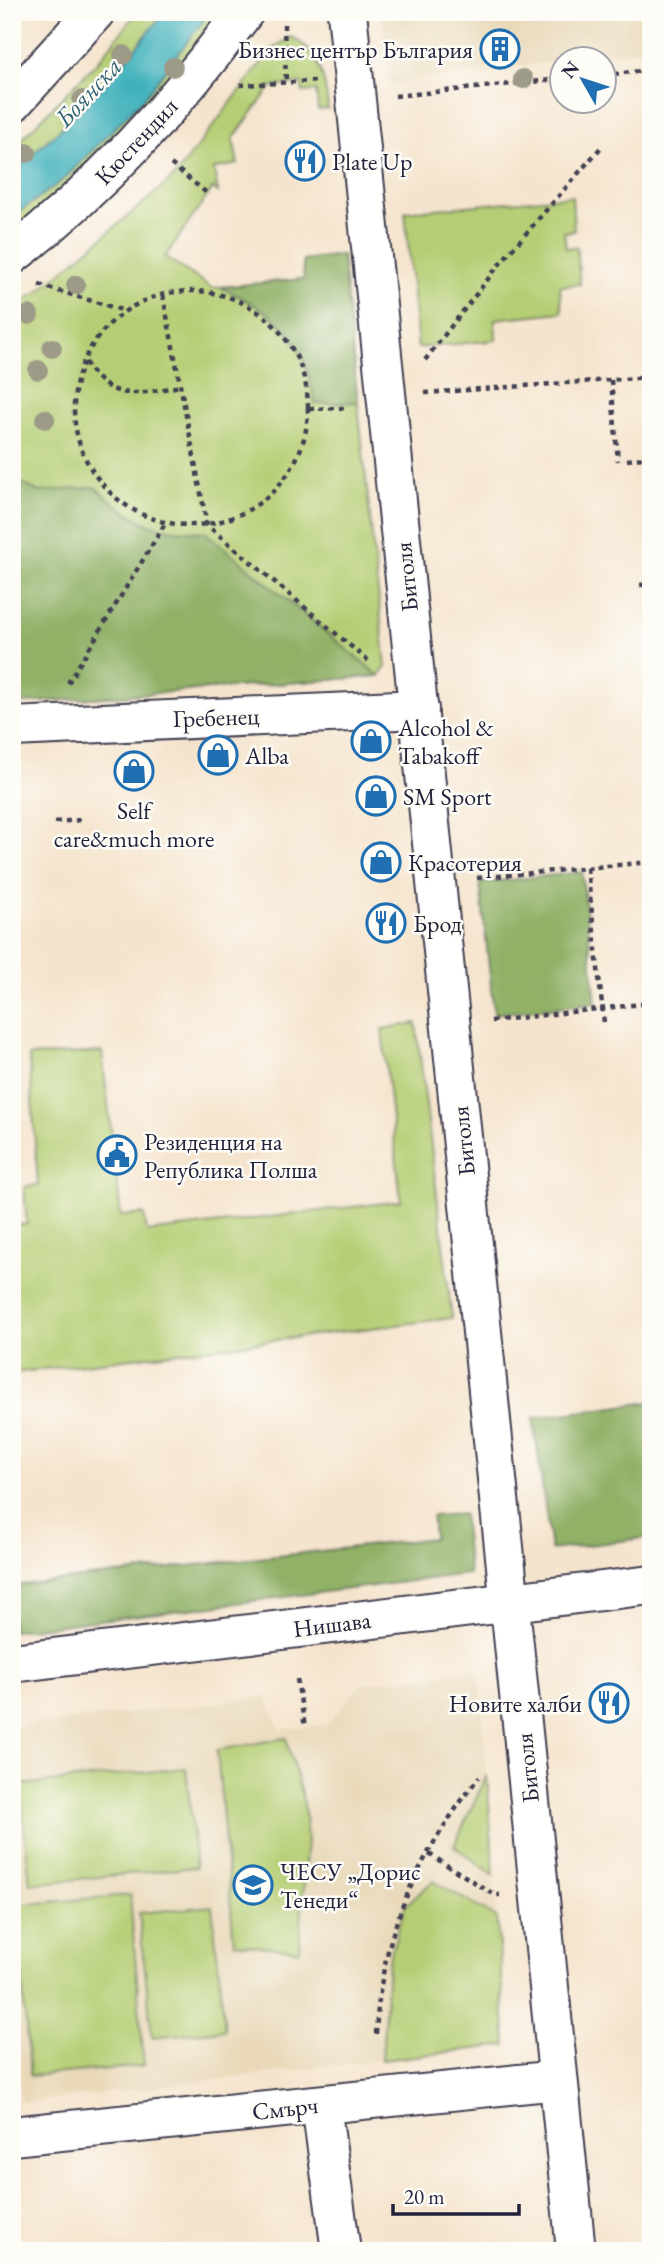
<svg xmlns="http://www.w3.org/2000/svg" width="663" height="2263" font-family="'EB Garamond',serif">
<rect width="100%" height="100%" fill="#fdfcf7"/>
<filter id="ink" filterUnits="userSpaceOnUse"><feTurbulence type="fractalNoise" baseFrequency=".0143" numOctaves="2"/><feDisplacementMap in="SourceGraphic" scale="14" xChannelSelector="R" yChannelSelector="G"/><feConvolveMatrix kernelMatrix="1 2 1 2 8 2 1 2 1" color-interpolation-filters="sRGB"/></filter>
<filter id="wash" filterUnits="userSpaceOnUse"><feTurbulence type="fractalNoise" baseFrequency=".00686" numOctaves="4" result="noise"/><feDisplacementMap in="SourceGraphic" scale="28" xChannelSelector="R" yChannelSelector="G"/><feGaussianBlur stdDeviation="1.57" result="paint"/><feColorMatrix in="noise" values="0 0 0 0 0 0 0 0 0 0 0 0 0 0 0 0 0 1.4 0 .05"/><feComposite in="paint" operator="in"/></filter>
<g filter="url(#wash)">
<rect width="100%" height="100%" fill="#f5e4cd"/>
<g fill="#e9d9ba">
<path d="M381 12H651V48L390 84Z"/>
<path d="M479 1670 506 2045 21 2103 12 2004V1727L266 1697 280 1729 326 1725 361 1684Z"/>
</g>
<g fill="#b5ce74" stroke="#6c7858" stroke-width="2">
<path d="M137 12H165C119 69 72 126 12 169V149L100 59Z"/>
<path d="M210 12H227L77 185 12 233V217L64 179 143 99Z"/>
<path d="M291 37C319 50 326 81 328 109L318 110 316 91 303 92 301 83 271 87 233 139 238 164 214 169 218 192 213 188 165 257 212 288 304 279 303 260 342 255 386 667 379 676 12 704V307L38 292 174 177 272 49Z"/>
<path d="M572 196 574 231 564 232 566 248 577 247 580 284 560 286 562 312 495 319 496 340 418 348 405 212Z"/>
<path d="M416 1023 452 1318 12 1373V1225L27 1224 24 1187 38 1185 29 1056 102 1052 121 1216 144 1214 147 1232 401 1201 382 1029Z"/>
<path d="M286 1738 304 1804 307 1839 299 1951 234 1943 217 1750Z"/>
<path d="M186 1768 196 1867 30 1884 20 1785Z"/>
<path d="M487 1775 494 1875 454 1846Z"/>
<path d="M433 1881 497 1918 506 2045 382 2060 388 1964 405 1906Z"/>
<path d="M130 1895 144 2066 30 2076 16 1905Z"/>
<path d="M212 1906 225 2030 152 2037 139 1913Z"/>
</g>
<g fill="#90b166" stroke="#596a50" stroke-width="2">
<path d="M342 255 358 402 315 404C302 334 283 317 220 287L304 279 303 260Z"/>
<path d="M12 478 39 492 95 487C135 522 151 531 205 532L379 676 12 704Z"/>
<path d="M582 872 596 1003 494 1014 480 883Z"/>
<path d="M651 1402V1537L551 1550 533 1418Z"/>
<path d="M463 1514 469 1574 12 1631V1586L434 1538 432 1516Z"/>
</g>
<path fill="#41b1bc" stroke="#326a7c" stroke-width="2" d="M165 12H210L143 99 64 179 12 217V169C72 126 119 69 165 12Z"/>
</g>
<g filter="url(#ink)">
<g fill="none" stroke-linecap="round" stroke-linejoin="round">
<g stroke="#423f51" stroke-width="42">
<g id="minor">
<path d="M347 12 576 2251"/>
<path d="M12 103 95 12"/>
<path d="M12 255C102 186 177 103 244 12"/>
<path d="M12 727 419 709"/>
<path d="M12 1663 651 1585"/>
<path d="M321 2105 341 2251"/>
<path d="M12 2136 558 2080"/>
</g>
</g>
<g stroke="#423f51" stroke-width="4.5" stroke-dasharray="5 5" stroke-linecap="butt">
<path d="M284 24 286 83"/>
<path d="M604 75 651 70"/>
<path d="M240 85 315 81"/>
<path d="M395 96 562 79"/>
<path d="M171 164 208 194"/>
<path d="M39 285 125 311"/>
<circle cx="191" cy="408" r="117"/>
<path d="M163 295 207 525 372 664"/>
<path d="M425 360 502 261 603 145"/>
<path d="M85 362C112 405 137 393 181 386"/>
<path d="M611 380 618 461"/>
<path d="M425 393 651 377"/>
<path d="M309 409 346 408"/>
<path d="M627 460 651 457"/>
<path d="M640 585 651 584"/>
<path d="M68 683 166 522"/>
<path d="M55 822 80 820"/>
<path d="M587 868 604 1023"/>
<path d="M477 878 651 862"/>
<path d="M649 879H651"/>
<path d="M491 1021 651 1003"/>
<path d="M297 1679 305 1727"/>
<path d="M429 1854 495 1895H500"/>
<path d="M376 2034C381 1931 417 1858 479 1777"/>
</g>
<use href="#minor" stroke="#fff" stroke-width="38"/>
</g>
<g fill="#9d9a88">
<circle cx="123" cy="55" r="10"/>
<circle cx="173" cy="67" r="10"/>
<circle cx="523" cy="79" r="10"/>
<circle cx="82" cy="100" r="10"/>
<circle cx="27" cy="153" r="10"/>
<circle cx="76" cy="285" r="10"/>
<circle cx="29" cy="315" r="10"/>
<circle cx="52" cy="348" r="10"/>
<circle cx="38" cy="370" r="10"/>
<circle cx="45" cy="419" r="10"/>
</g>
</g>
<defs>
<g id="building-ring" transform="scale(2.0125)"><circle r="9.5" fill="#fdfcf7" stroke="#1f6fb2" stroke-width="1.5"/><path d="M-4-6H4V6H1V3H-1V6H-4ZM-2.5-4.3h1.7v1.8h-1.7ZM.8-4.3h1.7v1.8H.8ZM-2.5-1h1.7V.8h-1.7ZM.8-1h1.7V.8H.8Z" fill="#1f6fb2"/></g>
<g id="restaurant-ring" transform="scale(2.0125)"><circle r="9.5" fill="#fdfcf7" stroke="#1f6fb2" stroke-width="1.5"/><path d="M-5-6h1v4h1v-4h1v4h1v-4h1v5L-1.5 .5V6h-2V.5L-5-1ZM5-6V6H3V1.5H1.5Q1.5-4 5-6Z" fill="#1f6fb2"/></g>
<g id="shop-ring" transform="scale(2.0125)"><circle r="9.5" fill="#fdfcf7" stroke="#1f6fb2" stroke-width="1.5"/><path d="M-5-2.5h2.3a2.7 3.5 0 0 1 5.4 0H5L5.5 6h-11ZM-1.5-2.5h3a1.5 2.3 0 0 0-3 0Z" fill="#1f6fb2"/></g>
<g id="civic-ring" transform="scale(2.0125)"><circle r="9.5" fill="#fdfcf7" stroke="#1f6fb2" stroke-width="1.5"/><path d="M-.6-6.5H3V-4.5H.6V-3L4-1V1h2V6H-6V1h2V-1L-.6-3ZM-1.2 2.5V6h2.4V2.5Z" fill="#1f6fb2"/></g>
<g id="school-ring" transform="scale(2.0125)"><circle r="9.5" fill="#fdfcf7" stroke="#1f6fb2" stroke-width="1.5"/><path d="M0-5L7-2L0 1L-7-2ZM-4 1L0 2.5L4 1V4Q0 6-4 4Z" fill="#1f6fb2"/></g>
</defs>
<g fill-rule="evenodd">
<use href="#building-ring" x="500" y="49"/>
<use href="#restaurant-ring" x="305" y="161"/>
<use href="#shop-ring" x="371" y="741"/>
<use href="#shop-ring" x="218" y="755"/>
<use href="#shop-ring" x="134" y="771"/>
<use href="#shop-ring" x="376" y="796"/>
<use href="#shop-ring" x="381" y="862"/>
<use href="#restaurant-ring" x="386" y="923"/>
<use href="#civic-ring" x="117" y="1155"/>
<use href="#restaurant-ring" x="609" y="1703"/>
<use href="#school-ring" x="253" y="1885"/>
</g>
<g text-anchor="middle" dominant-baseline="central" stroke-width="5" stroke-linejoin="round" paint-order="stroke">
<g font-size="24" fill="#22223b" stroke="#fdfcf7" text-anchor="start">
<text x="473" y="49" text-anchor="end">Бизнес център България</text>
<text x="332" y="161">Plate Up</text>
<text x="398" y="727">Alcohol &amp;<tspan x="398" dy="28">Tabakoff</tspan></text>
<text x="245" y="755">Alba</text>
<text x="403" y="796">SM Sport</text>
<text x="134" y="810" text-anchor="middle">Self<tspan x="134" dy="28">care&amp;much more</tspan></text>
<text x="408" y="862">Красотерия</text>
<text x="413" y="923">Брод</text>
<text x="144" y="1141">Резиденция на<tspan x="144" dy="28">Република Полша</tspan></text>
<text x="582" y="1703" text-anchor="end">Новите халби</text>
<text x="280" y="1871">ЧЕСУ „Дорис<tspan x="280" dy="28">Тенеди“</tspan></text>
</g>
<g font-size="24" fill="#22223b" stroke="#fdfcf7">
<text transform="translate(136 141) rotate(-47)">Кюстендил</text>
<text transform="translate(406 577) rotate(-96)">Битоля</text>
<text transform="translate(216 717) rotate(-2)">Гребенец</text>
<text transform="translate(463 1141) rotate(-96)">Битоля</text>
<text transform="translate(332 1624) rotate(-7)">Нишава</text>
<text transform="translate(527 1768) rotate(-96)">Битоля</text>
<text transform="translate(285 2108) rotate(-6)">Смърч</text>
</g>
<g font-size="26" font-style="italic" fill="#306275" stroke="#fdfcf7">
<text transform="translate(88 92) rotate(-47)">Боянска</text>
</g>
</g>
<rect width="663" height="2263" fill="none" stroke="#fdfcf7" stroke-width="42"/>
<g transform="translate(583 80) rotate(309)"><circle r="33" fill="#fdfcf7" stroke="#a5a5ac" stroke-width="2"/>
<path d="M0-5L12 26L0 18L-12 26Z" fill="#1f6fb2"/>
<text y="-10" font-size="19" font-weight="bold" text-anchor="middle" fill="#22223b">N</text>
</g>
<path d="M393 2204v10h126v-10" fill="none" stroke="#22223b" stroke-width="3.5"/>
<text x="404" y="2204" font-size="21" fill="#22223b" stroke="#fdfcf7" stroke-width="5" paint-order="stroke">20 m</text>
</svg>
